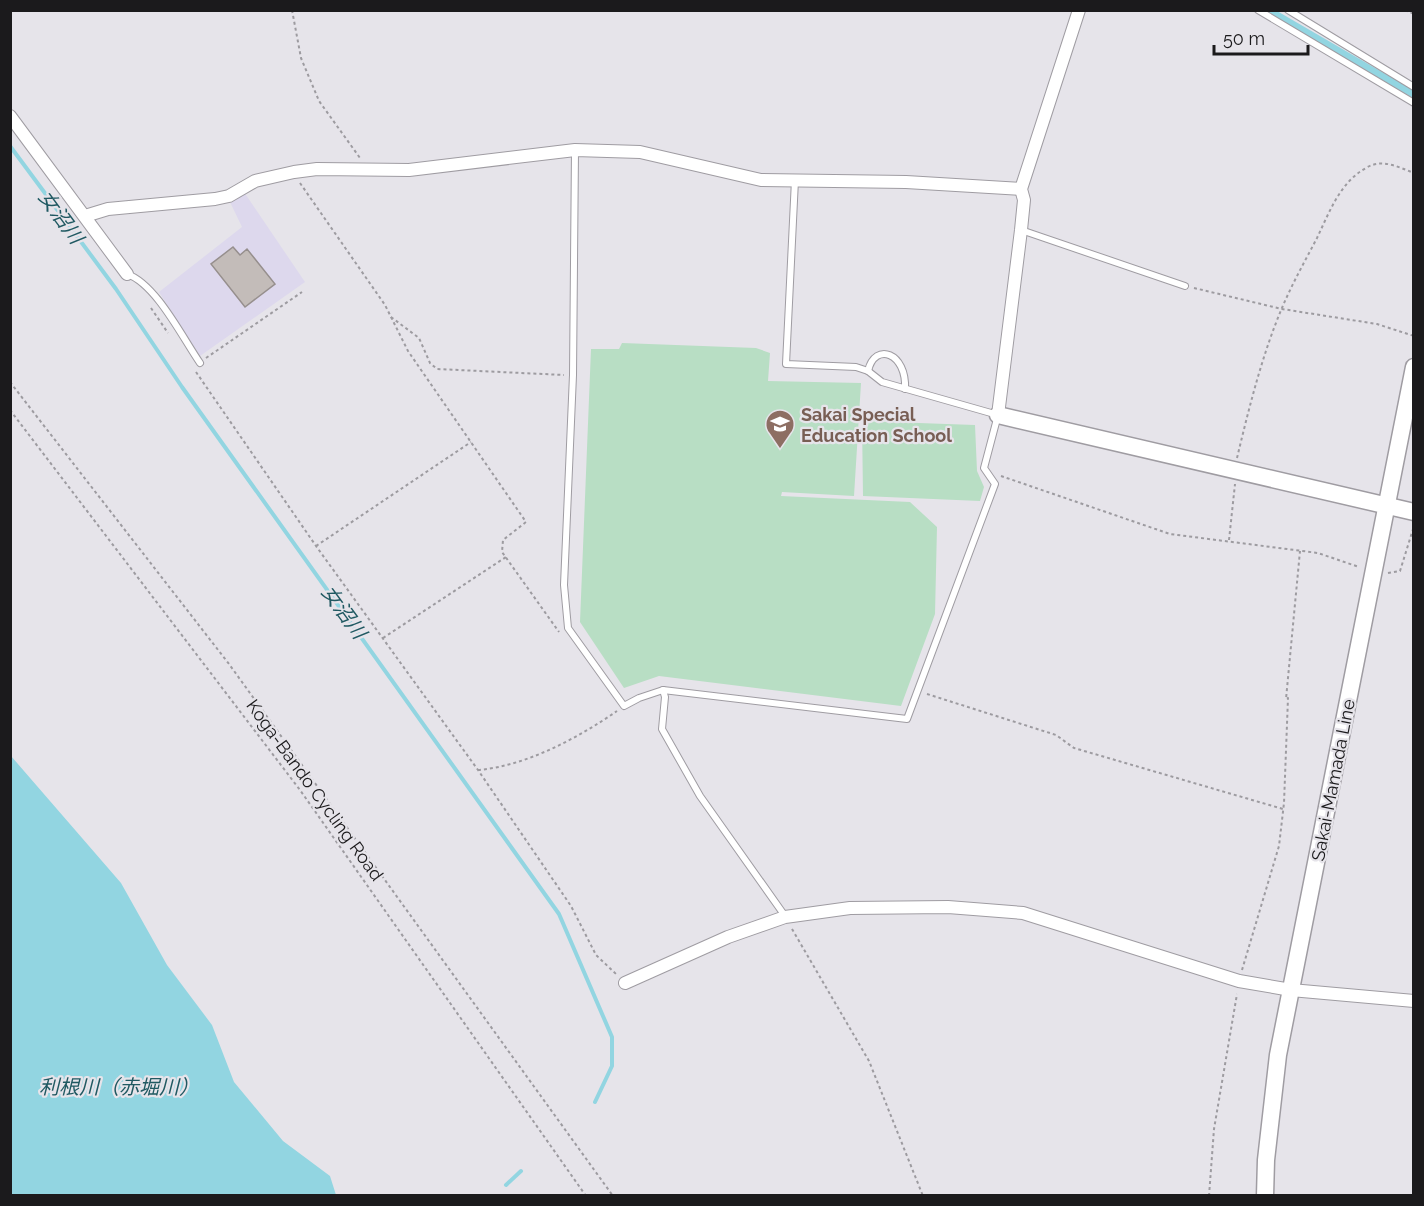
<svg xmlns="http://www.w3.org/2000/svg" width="1424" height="1206" font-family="Raleway,'Noto Sans JP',sans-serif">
<rect width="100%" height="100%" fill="#e6e4ea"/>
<path fill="#ddd8ed" d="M244 192 305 282 200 356 159 292 242 227 230 202Z"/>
<g fill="#b8dec4">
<path d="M622 343 756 348 770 353 768 381 861 383 854 496 782 492 781 496 910 502 937 527 935 614 901 706 659 676 624 688 580 622 591 349H619Z"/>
<path d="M862 421 975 425 977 471 984 487 980 501 863 496Z"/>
</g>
<g fill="#92d5e1">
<path d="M1264 11H1277L1413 90V98Z"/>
<path d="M11 756 121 883 167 965 212 1025 234 1082 283 1141 330 1176 336 1195H11Z"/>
</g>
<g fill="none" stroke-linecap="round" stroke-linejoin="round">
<g stroke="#92d5e1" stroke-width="4">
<path d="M10 146 116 289 182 387 559 914 612 1037V1066L595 1102"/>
<path d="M506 1185 521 1171"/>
</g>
</g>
<path fill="#c3bcb9" stroke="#968f8d" stroke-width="1.5" d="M233 247 240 255 247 249 275 284 245 307 211 264Z"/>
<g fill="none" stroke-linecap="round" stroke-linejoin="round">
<g stroke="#9f9ca2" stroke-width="8">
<g id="lane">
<path d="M1258 10 1414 103"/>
<path d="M1288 10 1414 87"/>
<path d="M575 150 573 375 564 585 568 628 624 706 639 698 663 690 907 719 995 484 984 468 998 415 882 382 868 371 856 367 786 364 795 180"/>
<path d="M1021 230 1185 286"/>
<path d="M127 274C156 284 182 337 200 363"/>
<path d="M868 371C875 341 907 353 905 389"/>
<path d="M663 690 665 697 662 729 700 796 785 916"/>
</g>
</g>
<g stroke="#9f9ca2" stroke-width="14">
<g id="street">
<path d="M10 116 127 274"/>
<path d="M85 216 108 209 215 199 229 196 255 181 294 172 317 169 409 170 575 150 640 152 761 180 906 182 1021 189"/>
<path d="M998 415 1021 230 1024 200 1021 189 1079 10"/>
<path d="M625 983 728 937 785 917 850 908 948 907 1023 913 1239 981 1291 990 1414 1001"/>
</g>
</g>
<g stroke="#9f9ca2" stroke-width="19">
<g id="secondary">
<path d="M998 415 1414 512"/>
<path d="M1265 1196 1266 1160 1278 1055 1414 367"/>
</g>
</g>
<g stroke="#9d9ba0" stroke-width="2" stroke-dasharray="3 3" stroke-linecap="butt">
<path d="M292 10 301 58 319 101 360 158"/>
<path d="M1405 10 1414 14"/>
<path d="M300 183 385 305 408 351 526 522 503 540 502 552 559 632"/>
<path d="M1194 288 1282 309 1377 324 1414 336"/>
<path d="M151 308 168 333"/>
<path d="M391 317 419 338 430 363 437 369 564 375"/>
<path d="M206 358 302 292"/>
<path d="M196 372 316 546 478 770 571 906 596 955 616 974"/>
<path d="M10 382 229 664 613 1196"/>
<path d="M10 410 300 790 586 1196"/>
<path d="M1237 458C1249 408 1262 355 1282 308 1292 284 1305 261 1317 238 1329 213 1340 182 1366 168 1382 158 1398 167 1414 173"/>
<path d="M1001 476 1170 534 1318 553 1359 567"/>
<path d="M1229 540 1235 484"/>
<path d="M316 546 471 442"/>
<path d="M1388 573 1400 571 1414 526"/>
<path d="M383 638 506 557"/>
<path d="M927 694 1056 735 1074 748 1283 809"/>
<path d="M478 770C526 766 578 738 617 711"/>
<path d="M792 929 869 1061 923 1196"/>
<path d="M1242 970 1279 846 1284 803 1288 698 1286 699 1300 551"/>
<path d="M1209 1196 1214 1129 1237 994"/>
</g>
<use href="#lane" stroke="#fff" stroke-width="6"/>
<use href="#street" stroke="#fff" stroke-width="12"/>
<use href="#secondary" stroke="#fff" stroke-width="16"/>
</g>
<defs>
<g id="school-pin" transform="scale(1.5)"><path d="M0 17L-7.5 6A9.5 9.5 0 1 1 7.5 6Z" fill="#8d6e63" stroke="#e6e4ea"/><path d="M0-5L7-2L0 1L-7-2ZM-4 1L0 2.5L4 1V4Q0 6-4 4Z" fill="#fff"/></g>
</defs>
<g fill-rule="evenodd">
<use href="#school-pin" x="780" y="424"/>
</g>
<g text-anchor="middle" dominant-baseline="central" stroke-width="4.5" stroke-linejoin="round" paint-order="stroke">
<g font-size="18" font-weight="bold" fill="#785e54" stroke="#e6e4ea" text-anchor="start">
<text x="801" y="414">Sakai Special<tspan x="801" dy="21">Education School</tspan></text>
</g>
<g font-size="18" fill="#1b1a1c" stroke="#e6e4ea">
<text transform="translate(1333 780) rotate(-79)">Sakai-Mamada Line</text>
<text transform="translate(315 790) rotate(54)">Koga-Bando Cycling Road</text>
</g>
<g font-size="20" font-style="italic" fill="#205962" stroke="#e6e4ea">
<text transform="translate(61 217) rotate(54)">女沼川</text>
<text transform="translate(344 612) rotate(54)">女沼川</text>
<text x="119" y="1087">利根川（赤堀川）</text>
</g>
</g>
<rect width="1424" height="1206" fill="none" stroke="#1b1a1c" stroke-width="24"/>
<path d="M1214 45v9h94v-9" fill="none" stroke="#1b1a1c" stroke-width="3"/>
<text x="1223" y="45" font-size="18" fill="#1b1a1c" stroke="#e6e4ea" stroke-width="4.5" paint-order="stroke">50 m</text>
</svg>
